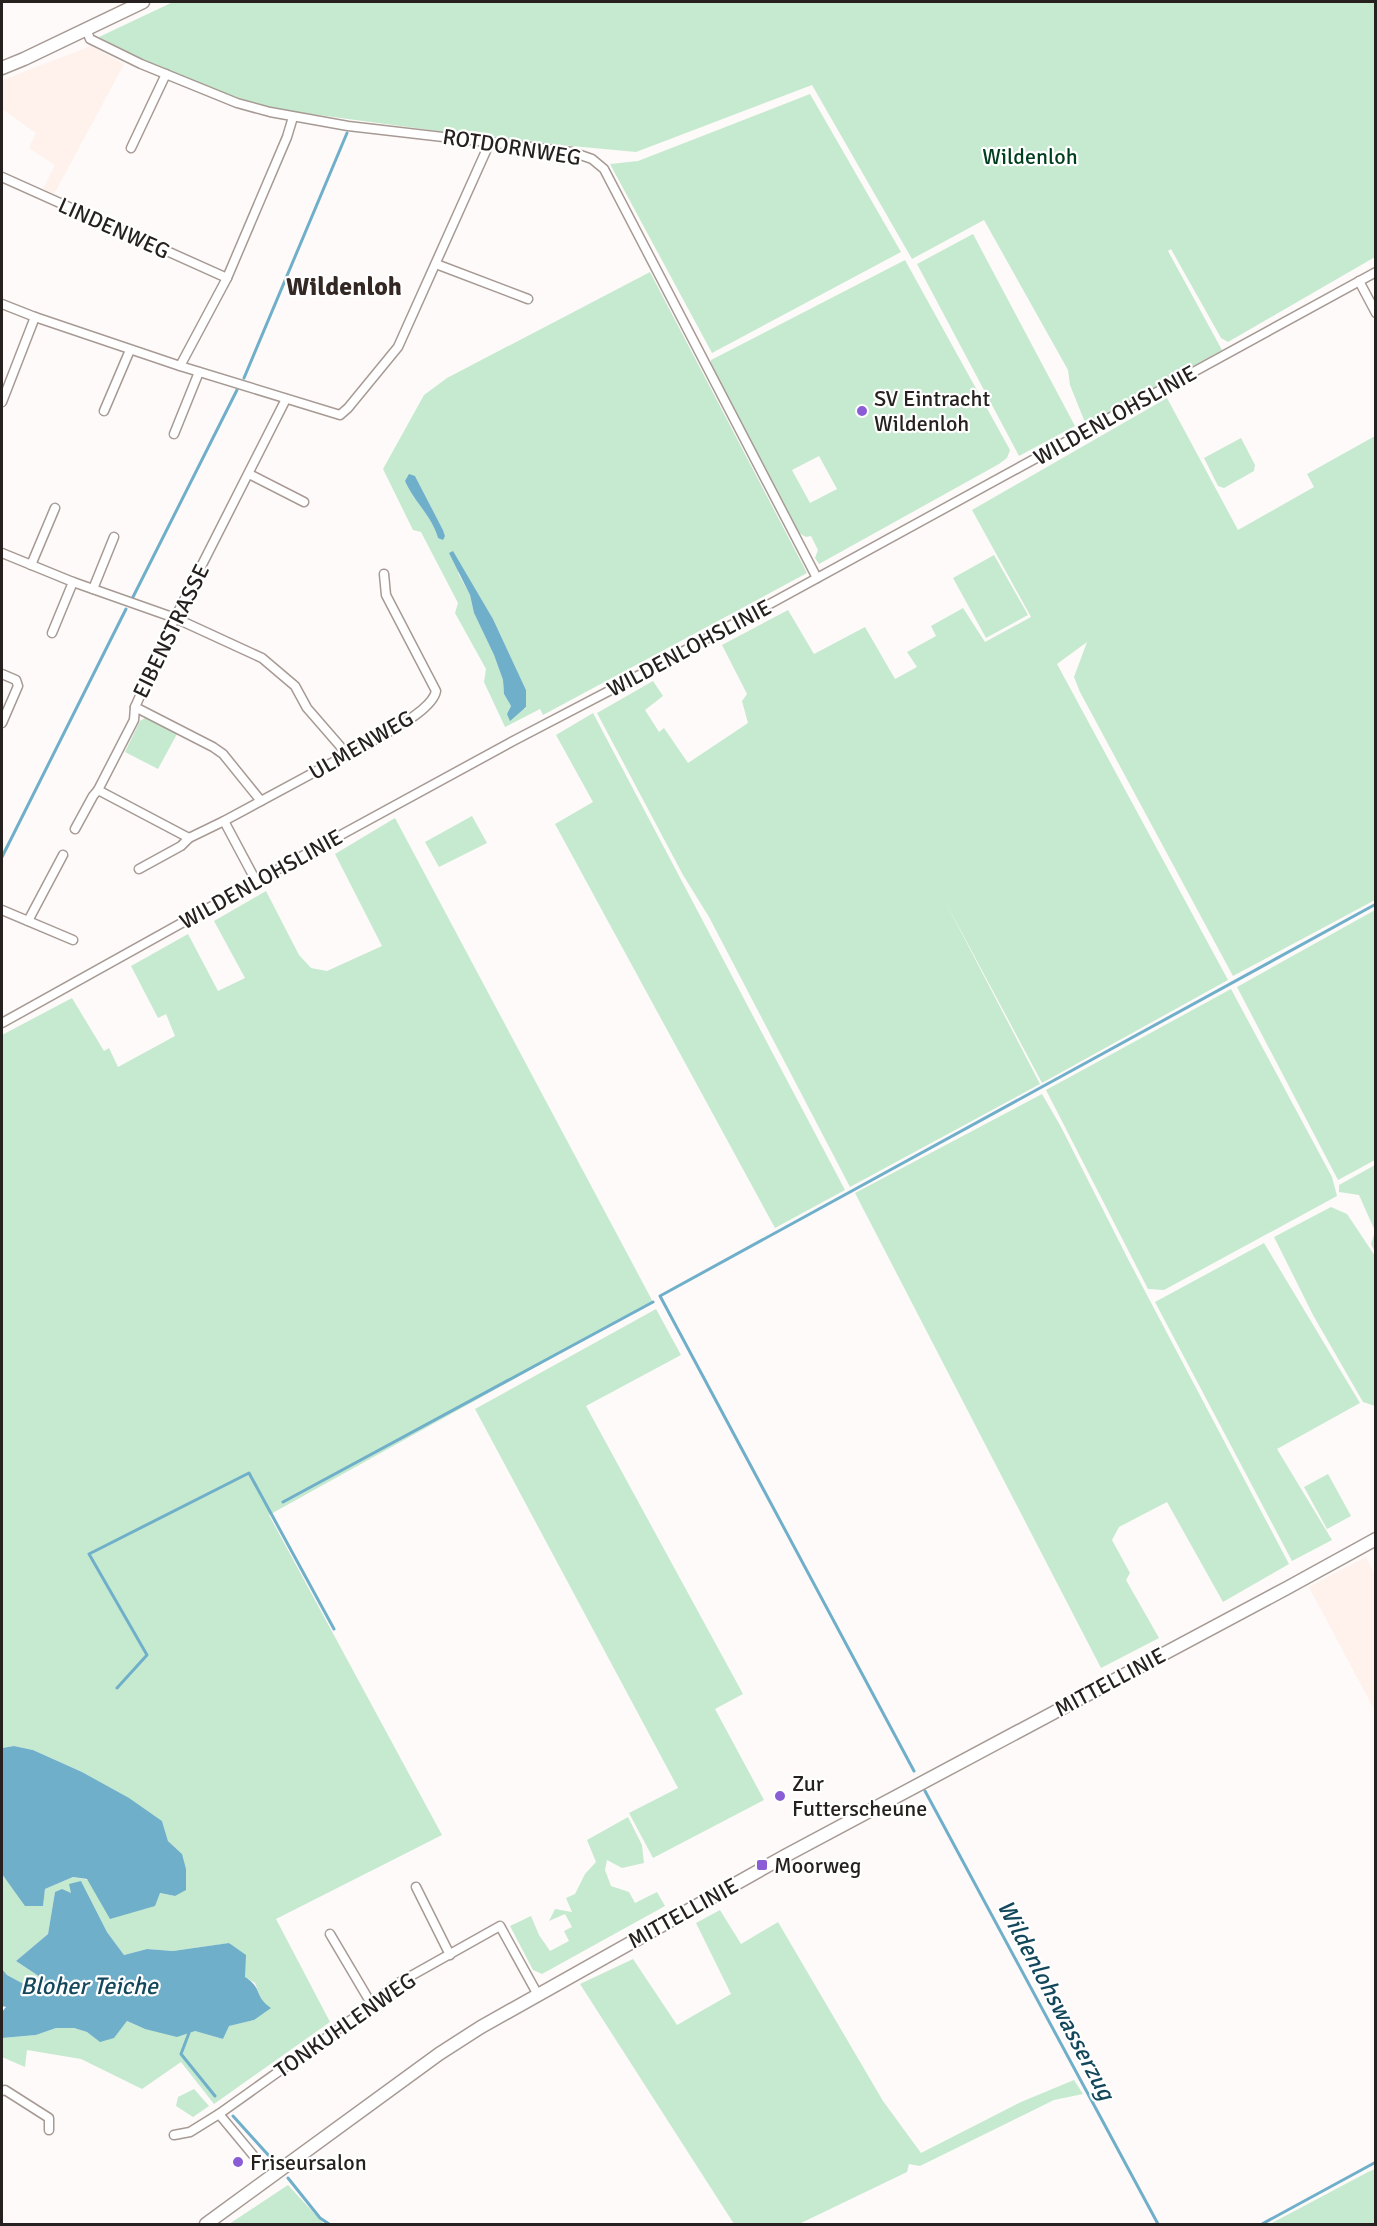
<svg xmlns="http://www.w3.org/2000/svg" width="1377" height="2226" font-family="Signika,sans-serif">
<rect width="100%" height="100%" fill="#fdfaf9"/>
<g fill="#fff1eb">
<path d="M91 46 124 64 54 194 43 189 55 165 29 148 36 133 2 109V80Z"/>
<path d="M1366 1557 1375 1575V1711L1309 1587Z"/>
</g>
<g fill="#c6eacf" fill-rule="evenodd">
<path d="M173 2H1375V257L1228 342 1221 338 1171 249 1168 251 1222 350 1086 425 1070 385 1068 370 984 220 912 259 812 85 636 152 497 139 281 110 251 103 144 61 99 37Z"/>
<path d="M810 94 901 252 712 353 610 164 638 161Z"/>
<path d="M973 234 1075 426 1019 456 917 264Z"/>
<path d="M905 260 1010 450 1007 458 999 464 819 564 815 558 818 550 811 536 806 537 799 533 711 365V360ZM819 456 837 489 810 503 792 470Z"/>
<path d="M650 272 807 573 543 715 540 709 505 727 484 682 486 669 455 613 458 603 421 532 413 530 383 469 424 395 447 378ZM415 476 443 530 445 536 438 538C432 516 414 502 405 481ZM453 552 493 619 526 690V708L507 715 511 706 504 694 503 680 494 655 474 613 470 595 459 575Z"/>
<path d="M1167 398 1238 530 1314 487 1307 474 1375 436V900L1233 976 1080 692 1074 677 1087 642 1057 664 1228 980 1042 1083 945 901 1040 1084 850 1187 709 917 683 875 597 713 653 681 663 696 645 710 659 732 664 728 688 763 748 723 742 701 747 694 722 645 788 610 814 654 865 627 895 679 917 667 907 652 936 636 931 626 963 608 985 642 1031 617 972 510Z"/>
<path d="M1241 438 1255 465 1254 471 1224 488 1218 486 1204 458Z"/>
<path d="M994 555 1028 615 986 638 953 578Z"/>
<path d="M593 713 845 1190 775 1228 555 824 593 802 556 735Z"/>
<path d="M145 718 177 734 158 769 125 752 140 721Z"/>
<path d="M472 816 487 843 439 867 425 842Z"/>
<path d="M395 818 653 1302 269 1515 442 1835 276 1919 330 2022 214 2104 181 2062 142 2089 81 2059 27 2050 25 2067 2 2057V2038L36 2035 56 2028H74L87 2032 100 2041 114 2037 127 2021 145 2029 195 2031 223 2039 228 2026 254 2020 262 2002 255 1983 245 1977 230 1943 173 1951 147 1949 124 1955 107 1932 81 1881 72 1893 55 1892 48 1934 16 1961 43 1979 31 1988 7 1975 2 1969V1874L12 1887 43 1905 45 1889 73 1877 175 1896 182 1854 168 1841 162 1821 128 1798 82 1772 33 1750 14 1746 2 1748V1035L72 998 104 1051 109 1048 118 1067 175 1036 166 1014 158 1018 131 966 188 934 218 991 245 978 214 921 266 891 299 955 311 968 327 971 382 946 335 854Z"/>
<path d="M1375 910V1160L1338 1180 1237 987Z"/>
<path d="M1231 989 1332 1177 1337 1196 1164 1290 1148 1289 1046 1090Z"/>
<path d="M1042 1094 1061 1127 1129 1261 1289 1564 1223 1602 1167 1502 1119 1527 1112 1540 1130 1573 1126 1580 1159 1638 1101 1668 855 1193Z"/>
<path d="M1375 1165V1252L1371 1244 1375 1231 1359 1195 1339 1192V1185Z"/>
<path d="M1331 1207 1347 1214 1375 1256V1406L1363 1402 1313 1315 1274 1237Z"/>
<path d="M1264 1243 1360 1403 1277 1449 1332 1540 1292 1561 1155 1302Z"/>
<path d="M656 1309 681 1355 586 1406 743 1694 715 1709 764 1800 653 1858 629 1813 678 1788 475 1409Z"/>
<path d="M1328 1474 1351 1516 1327 1529 1304 1487Z"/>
<path d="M628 1817 642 1845 644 1863 622 1868 607 1860 605 1870 611 1886 629 1892 635 1903 657 1892 665 1906 542 1974 533 1970 510 1926 531 1916 539 1935 550 1951 569 1941 564 1931 572 1927 565 1914 549 1921 555 1909 572 1912 566 1898 575 1894 585 1874 596 1862 587 1840Z"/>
<path d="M720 1910 741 1944 778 1922 883 2101 921 2153 1021 2102 1074 2080 1083 2094 1054 2100 920 2166 909 2164 907 2172 799 2224H734L580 1984 633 1959 677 2025 731 1994 696 1923Z"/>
<path d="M194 2089 209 2106 193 2117 176 2106 178 2097Z"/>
<path d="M1375 2169V2224H1270L1368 2172Z"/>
<path d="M288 2185 324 2224H229Z"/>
</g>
<g fill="#70afca">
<path d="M409 474 415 476 443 530 445 536 443 540 438 538C432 516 414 502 405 481Z"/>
<path d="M453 551 493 619 526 690V707L510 721 507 714 511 706 504 694 503 680 494 655 474 613 470 595 449 553Z"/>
<path d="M14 1746 33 1750 82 1772 129 1798 162 1821 168 1841 182 1854 186 1869V1890L175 1896 160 1893 155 1906 110 1919 87 1879 73 1877 45 1889 43 1906H25L2 1874V1748Z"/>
<path d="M81 1881 107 1932 124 1955 147 1949 173 1951 229 1943 246 1955 245 1977C263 1988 254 1997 271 2008L254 2020 229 2026 223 2039 195 2031 177 2037 145 2029 127 2021 114 2038 100 2042 87 2032 74 2028H56L36 2035 2 2038V2012L6 2007 2 2006V1969L7 1975 31 1988 43 1979 16 1961 48 1934 55 1892 62 1889 71 1893 69 1884Z"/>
</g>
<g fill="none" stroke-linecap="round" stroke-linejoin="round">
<g stroke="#70afca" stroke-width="3">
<path d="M244 378 347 133"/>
<path d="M133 597 237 390"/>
<path d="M2 857 126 609"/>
<path d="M283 1502 653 1302"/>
<path d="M117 1688 147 1655 89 1554 249 1473 334 1629"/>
<path d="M914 1771 660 1296 1376 904"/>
<path d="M925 1791 1158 2224"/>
<path d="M189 2033 181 2054 215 2096"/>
<path d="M233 2116 270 2157"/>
<path d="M288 2178 320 2218 329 2224"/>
<path d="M1262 2224 1376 2162"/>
</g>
<g stroke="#a79a94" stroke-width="11">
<g id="street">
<path d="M86 29 90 39 141 64 237 103 270 112 348 126 572 152 592 159 604 169 817 578"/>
<path d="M131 148 166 74"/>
<path d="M2 177 227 278 180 366"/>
<path d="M436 264 528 299"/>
<path d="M227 278 287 137 293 117"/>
<path d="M1359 281 1376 313"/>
<path d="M2 304 35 317 180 366 340 415 348 408 398 347 490 142"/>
<path d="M2 402 35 317"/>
<path d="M104 411 130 350"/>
<path d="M174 434 199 372"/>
<path d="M249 474 304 502"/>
<path d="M2 553 73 582 175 618 262 658 295 686 307 708 340 746 345 756"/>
<path d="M31 565 55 508"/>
<path d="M93 589 114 537"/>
<path d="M52 633 73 582"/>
<path d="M2 674 16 680 18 686 2 723"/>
<path d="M135 707 213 747 223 754 261 801"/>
<path d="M98 790 189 838 224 821"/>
<path d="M75 829 93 796 98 790 134 720 135 707 175 618 286 399"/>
<path d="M139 869 181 846 189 838"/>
<path d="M256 881 224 821 387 733C401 725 433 707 436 691L386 595 384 574"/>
<path d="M2 910 73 940"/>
<path d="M28 921 63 855"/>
<path d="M2 1023 284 866 515 740 651 669 1376 272"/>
<path d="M416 1887 450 1955"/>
<path d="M330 1934 372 2005"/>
<path d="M2 2091 5 2090 49 2118V2130"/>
<path d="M219 2114 253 2155"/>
<path d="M174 2135 190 2132 219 2114 372 2005 393 1986 500 1926 538 1995"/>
</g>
</g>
<g stroke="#a79a94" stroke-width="15">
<g id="secondary">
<path d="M2 68 24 59 143 2"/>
<path d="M206 2224 439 2054 481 2027 785 1856 1287 1588 1376 1539"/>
</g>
</g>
<use href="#street" stroke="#fff" stroke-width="8"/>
<use href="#secondary" stroke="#fff" stroke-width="12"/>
</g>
<g fill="#8a5dd7" stroke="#fff" stroke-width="2">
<circle cx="862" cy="411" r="6"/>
<circle cx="780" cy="1796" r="6"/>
<rect x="756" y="1859" width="12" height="12" rx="3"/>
<circle cx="238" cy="2162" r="6"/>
</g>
<g text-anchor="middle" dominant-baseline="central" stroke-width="4.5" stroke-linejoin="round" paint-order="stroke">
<g font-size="22" fill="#26211f" stroke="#fff">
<text transform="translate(512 147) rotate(9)">ROTDORNWEG</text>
<text transform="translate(114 228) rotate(24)">LINDENWEG</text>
<text transform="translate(1115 415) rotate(-29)">WILDENLOHSLINIE</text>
<text transform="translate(171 631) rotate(-64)">EIBENSTRASSE</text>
<text transform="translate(689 648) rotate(-28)">WILDENLOHSLINIE</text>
<text transform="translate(361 745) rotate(-30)">ULMENWEG</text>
<text transform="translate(261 879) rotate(-29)">WILDENLOHSLINIE</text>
<text transform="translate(1110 1682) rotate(-28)">MITTELLINIE</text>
<text transform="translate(683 1913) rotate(-29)">MITTELLINIE</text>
<text transform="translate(345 2025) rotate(-35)">TONKUHLENWEG</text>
</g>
<g font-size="22" fill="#003f1d" stroke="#fff">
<text x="1030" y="156">Wildenloh</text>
</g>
<g font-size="22" fill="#26211f" stroke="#fff" text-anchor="start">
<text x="874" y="398">SV Eintracht<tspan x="874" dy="25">Wildenloh</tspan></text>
<text x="792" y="1783">Zur<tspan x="792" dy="25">Futterscheune</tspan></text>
<text x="774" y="1865">Moorweg</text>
<text x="250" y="2162">Friseursalon</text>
</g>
<g font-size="24" font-style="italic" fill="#13485c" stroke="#fff">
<text x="89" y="1986">Bloher Teiche</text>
<text transform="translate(1056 2000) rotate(62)">Wildenlohswasserzug</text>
</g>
<g font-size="26" font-weight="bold" fill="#332824" stroke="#fff">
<text x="344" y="287">Wildenloh</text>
</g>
</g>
<rect width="1377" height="2226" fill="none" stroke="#26211f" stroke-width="6"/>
</svg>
